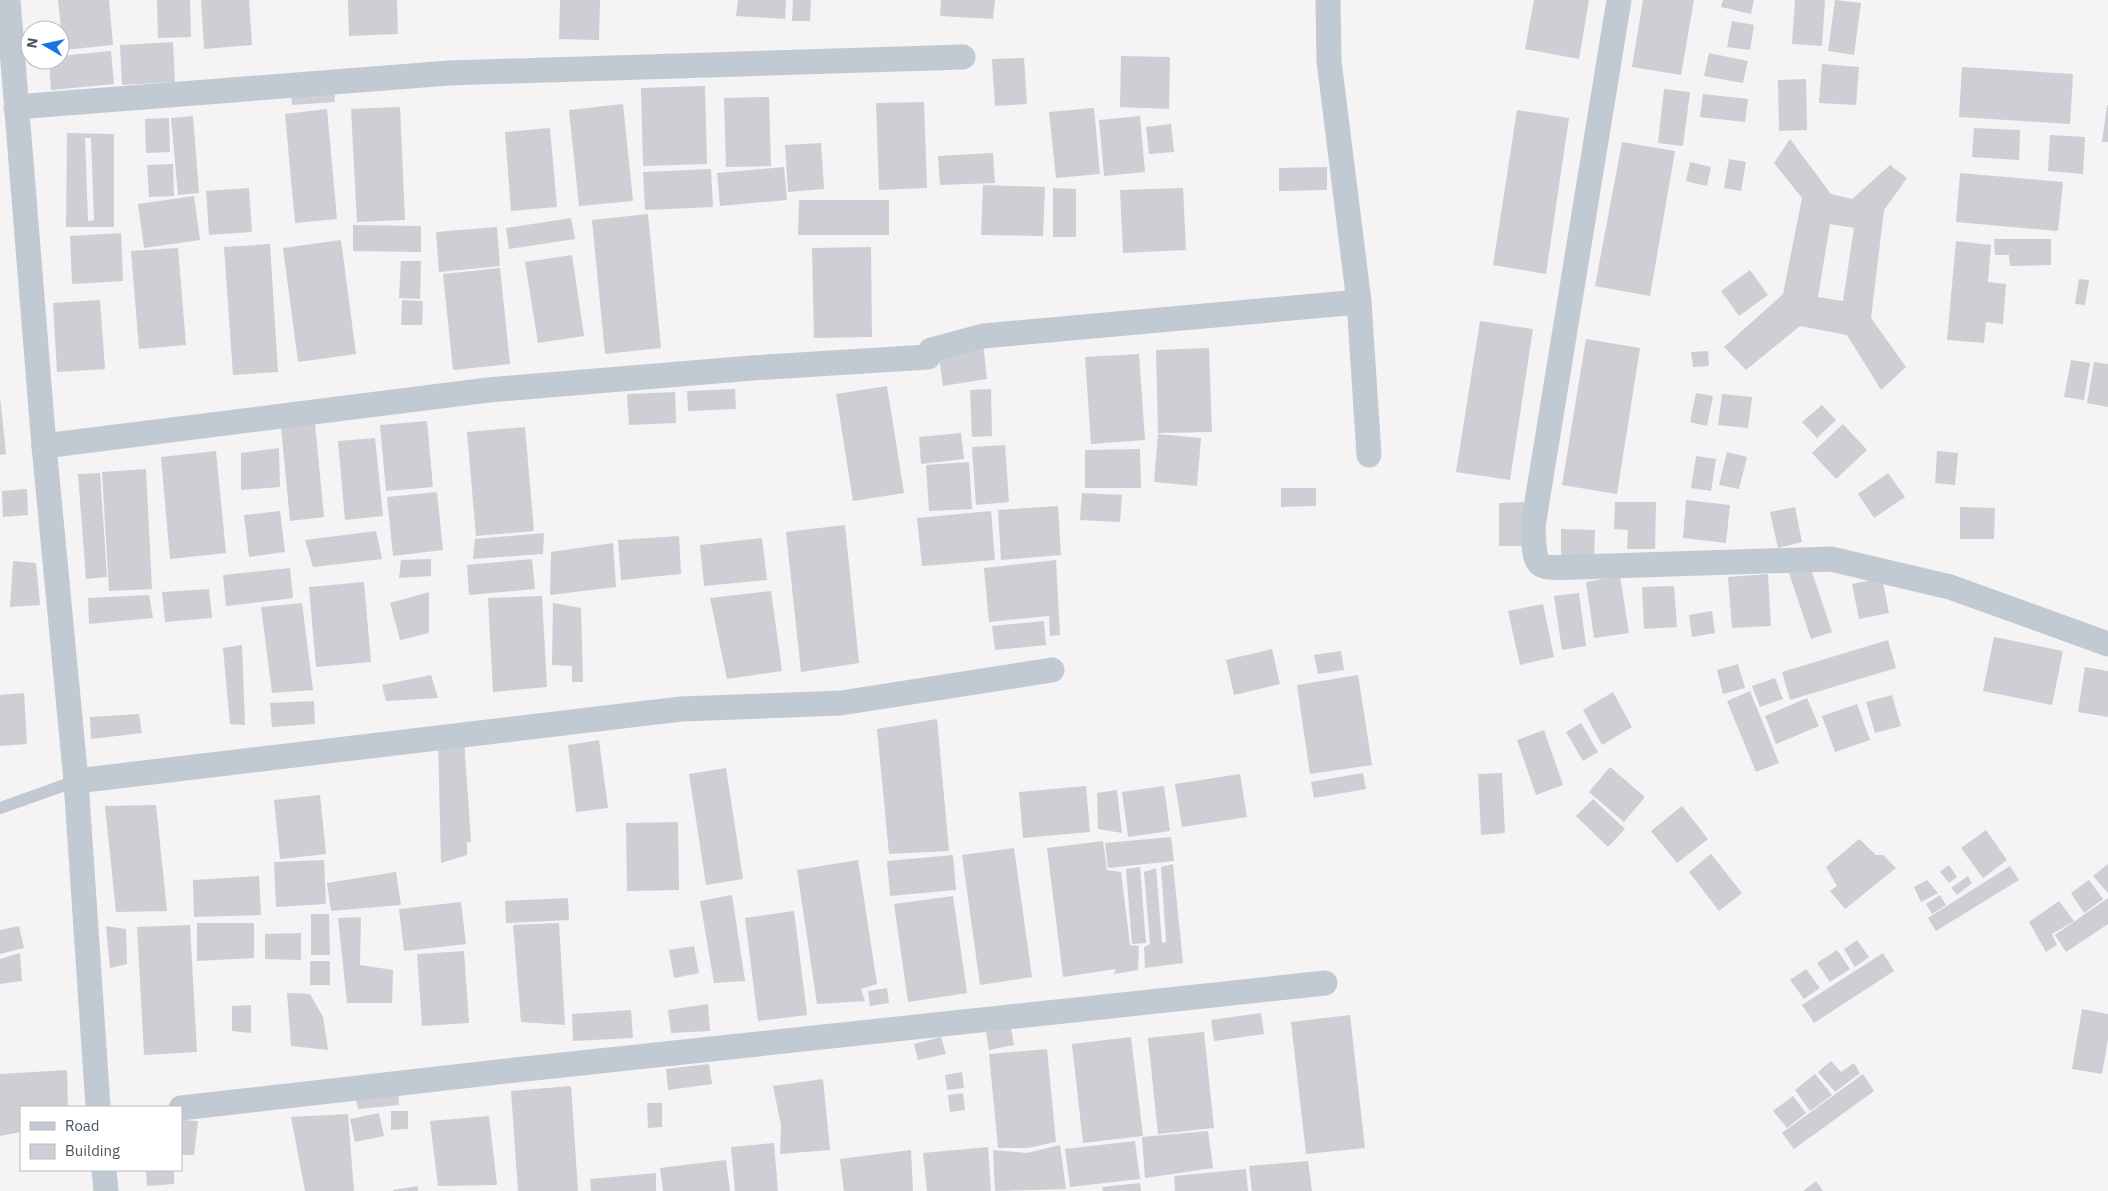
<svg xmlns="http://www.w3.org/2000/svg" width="2108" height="1191" font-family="'IBM Plex Sans',sans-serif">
<rect width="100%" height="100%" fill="#f5f3f3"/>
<g fill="#cdcfd5" fill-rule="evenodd">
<path d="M58 0H109L113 45 63 50Z"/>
<path d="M157 0H190L191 37 158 38Z"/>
<path d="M201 0H249L252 45 204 49Z"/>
<path d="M348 0H397L398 34 349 36Z"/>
<path d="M560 0H600L599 40 559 39Z"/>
<path d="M738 0H786L785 19 736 16Z"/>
<path d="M793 0H811L810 21H792Z"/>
<path d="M941 0H995L993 19 940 16Z"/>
<path d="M1534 0H1589L1579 59 1525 49Z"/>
<path d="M1643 0H1694L1681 75 1632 67Z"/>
<path d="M1723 0H1754L1751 14 1721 7Z"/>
<path d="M1795 0H1825L1822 46 1792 44Z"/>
<path d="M1835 0 1861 3 1854 55 1828 51Z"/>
<path d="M1732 21 1754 25 1750 50 1727 47Z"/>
<path d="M173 42 175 82 122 85 120 45Z"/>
<path d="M111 51 114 84 51 90 49 60H60V56Z"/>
<path d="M1709 53 1748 61 1743 83 1704 76Z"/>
<path d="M1121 56 1170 57 1169 109 1120 107Z"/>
<path d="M1024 58 1027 104 995 106 992 59Z"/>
<path d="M1822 64 1859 67 1856 105 1819 103Z"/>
<path d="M1962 67 2073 74 2070 124 1959 117Z"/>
<path d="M1806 79 1807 130 1779 131 1778 80Z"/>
<path d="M334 84 335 102 292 105 291 87Z"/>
<path d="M705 86 707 164 643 166 641 88Z"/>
<path d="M1664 89 1690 92 1683 146 1658 143Z"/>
<path d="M1703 94 1748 99 1745 122 1700 117Z"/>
<path d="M769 97 771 166 726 167 724 98Z"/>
<path d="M924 102 927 188 879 190 876 103Z"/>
<path d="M623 104 633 201 579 206 569 110Z"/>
<path d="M2107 105H2108V142H2102Z"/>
<path d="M400 107 405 220 357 222 351 109Z"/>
<path d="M1094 108 1100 174 1056 178 1049 112Z"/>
<path d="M327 109 337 219 295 223 285 114Z"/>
<path d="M1517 110 1569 118 1546 274 1493 265Z"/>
<path d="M193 116 199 193 178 195 171 118Z"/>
<path d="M1140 116 1145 172 1104 176 1099 120Z"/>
<path d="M169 118 170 152 146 153 145 119Z"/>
<path d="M1171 124 1174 152 1149 154 1146 127Z"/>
<path d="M550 128 557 207 511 211 505 132Z"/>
<path d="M1974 128 2020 130 2019 160 1972 157Z"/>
<path d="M67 133 114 134V227H66ZM85 138H91L94 220 88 221Z"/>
<path d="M2050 135 2085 137 2083 174 2048 171Z"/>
<path d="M1790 139 1831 194 1852 199 1890 165 1907 178 1884 210 1871 318 1906 367 1881 390 1847 335 1800 326 1746 370 1724 347 1783 294 1802 198 1774 163ZM1830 224 1854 228 1843 301 1818 297Z"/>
<path d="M1622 142 1675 151 1650 296 1595 286Z"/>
<path d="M821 143 824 189 788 192 785 145Z"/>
<path d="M993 153 995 183 940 185 938 156Z"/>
<path d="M1729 159 1746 162 1741 191 1724 188Z"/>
<path d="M1690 162 1711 167 1707 186 1686 181Z"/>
<path d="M173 164 174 196 149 197 147 165Z"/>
<path d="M784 167 787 200 720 206 717 173Z"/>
<path d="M1327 167V190L1279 191V168Z"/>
<path d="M711 169 713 207 645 210 643 172Z"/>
<path d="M1960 173 2063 182 2058 231 1956 222Z"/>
<path d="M983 185 1045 187 1043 236 981 235Z"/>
<path d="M249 188 252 232 209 235 206 191Z"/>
<path d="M1053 188 1076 189V237H1053Z"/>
<path d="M1183 188 1186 250 1123 253 1120 190Z"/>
<path d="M194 196 200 240 144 248 138 204Z"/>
<path d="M799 200H889V235H798Z"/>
<path d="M648 214 661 348 605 354 592 220Z"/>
<path d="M571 218 575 239 509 249 506 228Z"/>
<path d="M353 225 421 226V252L353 251Z"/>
<path d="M497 227 500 266 439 272 436 232Z"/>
<path d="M121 233 123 281 72 284 70 236Z"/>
<path d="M1994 239H2051V265L2010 266 2009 255H1995Z"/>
<path d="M341 240 356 354 298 362 283 248Z"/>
<path d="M1956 241 1991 245 1988 282 2006 284 2003 324 1986 322 1984 343 1947 340Z"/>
<path d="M270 244 278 372 233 375 224 247Z"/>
<path d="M871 247 872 337 814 338 812 248Z"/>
<path d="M178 248 186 345 139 349 131 251Z"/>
<path d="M572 255 584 336 538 343 525 262Z"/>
<path d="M401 261H421L420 299 399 298Z"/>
<path d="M500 268 510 364 453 370 443 274Z"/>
<path d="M1750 270 1768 295 1739 316 1721 291Z"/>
<path d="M2079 279 2089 280 2085 305 2075 304Z"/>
<path d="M100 300 105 369 57 372 53 303Z"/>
<path d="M402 300 423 301 422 325H401Z"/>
<path d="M1480 321 1533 329 1510 480 1456 472Z"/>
<path d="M1586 339 1640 348 1617 494 1562 485Z"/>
<path d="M983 343 987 379 943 386 938 349Z"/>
<path d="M1209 348 1212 432 1158 433 1156 350Z"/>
<path d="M1708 351 1709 366 1693 367 1691 352Z"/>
<path d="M1139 354 1145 440 1091 444 1085 357Z"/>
<path d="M2071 360 2090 363 2084 400 2064 397Z"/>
<path d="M2094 362 2108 364V407L2087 403Z"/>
<path d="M887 386 904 493 853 501 836 394Z"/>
<path d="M735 389 736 409 688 411 687 391Z"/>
<path d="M991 389 992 436 972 437 970 390Z"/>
<path d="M675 392 676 423 629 425 627 394Z"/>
<path d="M1696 393 1713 396 1707 426 1690 422Z"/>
<path d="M1722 394 1752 397 1748 428 1718 425Z"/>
<path d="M0 396 6 454 0 455Z"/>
<path d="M1822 405 1836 420 1817 438 1802 422Z"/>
<path d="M427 421 433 487 386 491 380 425Z"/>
<path d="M315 423 324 517 290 521 281 427Z"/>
<path d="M1843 424 1867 450 1836 479 1812 453Z"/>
<path d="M525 427 534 531 476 536 467 432Z"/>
<path d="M961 433 964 459 921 464 919 437Z"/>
<path d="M1158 434 1201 438 1197 486 1154 482Z"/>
<path d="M375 438 383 516 345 520 338 441Z"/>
<path d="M1005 445 1009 502 976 505 972 447Z"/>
<path d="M279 448 280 487 241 490V453Z"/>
<path d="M1140 449 1141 488H1085V450Z"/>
<path d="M216 451 226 553 170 559 161 457Z"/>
<path d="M1937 451 1958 453 1955 485 1935 483Z"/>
<path d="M1727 452 1747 457 1739 489 1719 485Z"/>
<path d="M1696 456 1716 459 1711 491 1691 488Z"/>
<path d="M969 462 972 509 929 511 926 465Z"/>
<path d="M146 469 152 589 109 591 102 472Z"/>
<path d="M100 473 107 577 86 579 78 474Z"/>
<path d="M1888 473 1905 497 1874 518 1858 494Z"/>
<path d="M1281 488H1316V506L1281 507Z"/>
<path d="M27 489 28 515 3 517 2 491Z"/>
<path d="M437 492 443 550 393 556 387 497Z"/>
<path d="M1082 493 1122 495 1120 522 1080 520Z"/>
<path d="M1686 500 1730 505 1726 543 1683 538Z"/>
<path d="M1525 502V546H1499V503Z"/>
<path d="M1615 502H1656L1655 549H1627L1628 530 1614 529Z"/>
<path d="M1058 506 1061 555 1001 560 998 510Z"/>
<path d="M1795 507 1802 542 1778 548 1770 512Z"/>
<path d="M1960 507 1995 508 1994 539H1960Z"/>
<path d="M280 511 285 552 249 557 244 515Z"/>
<path d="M991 511 995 560 922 566 917 518Z"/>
<path d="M845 525 859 663 801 672 786 532Z"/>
<path d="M1561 529 1595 530 1594 561H1561Z"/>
<path d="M376 531 382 559 313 567 305 540Z"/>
<path d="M544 533 543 554 473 559 475 539Z"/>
<path d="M679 536 681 574 621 580 618 540Z"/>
<path d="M762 538 767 580 704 586 700 545Z"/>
<path d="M613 543 616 587 550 595 551 552Z"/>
<path d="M431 559V576L399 578 401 560Z"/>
<path d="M532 559 535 589 469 595 467 565Z"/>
<path d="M1056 560 1060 635 1050 636 1049 616 989 622 984 568Z"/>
<path d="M13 561 36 563 40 605 10 607Z"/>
<path d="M1809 563 1832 632 1811 639 1788 570Z"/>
<path d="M290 568 293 598 226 606 223 575Z"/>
<path d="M1768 574 1771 626 1732 628 1728 577Z"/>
<path d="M1620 576 1629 633 1594 638 1586 582Z"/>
<path d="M1882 578 1889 613 1859 619 1852 584Z"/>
<path d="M364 582 371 662 316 667 309 587Z"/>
<path d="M1674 586 1677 627 1644 629 1642 587Z"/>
<path d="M209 589 212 618 165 622 162 592Z"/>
<path d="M771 591 782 671 727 679 710 598Z"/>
<path d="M429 592V633L400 640 390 603Z"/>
<path d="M1579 593 1586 646 1562 650 1554 596Z"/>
<path d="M149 595 153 618 89 624 88 598Z"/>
<path d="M542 596 547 687 493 692 488 598Z"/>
<path d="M302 603 313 690 272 693 261 607Z"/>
<path d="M553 603 581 608 583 682H572V666L552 665Z"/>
<path d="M1543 604 1554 657 1520 665 1508 611Z"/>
<path d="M1712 611 1715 633 1692 637 1689 615Z"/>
<path d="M1044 621 1046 645 995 650 992 626Z"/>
<path d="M1994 637 2063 651 2052 705 1983 691Z"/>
<path d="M1888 640 1896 668 1790 700 1782 672Z"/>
<path d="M242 645 245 725 230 724 223 648Z"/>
<path d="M1272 649 1280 684 1234 695 1226 660Z"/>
<path d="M1341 651 1344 670 1318 674 1314 655Z"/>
<path d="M1738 664 1745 688 1723 694 1717 670Z"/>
<path d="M2085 667 2108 671V717L2078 712Z"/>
<path d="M431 675 438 698 386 701 382 685Z"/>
<path d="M1358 675 1372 765 1310 774 1297 685Z"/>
<path d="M1775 678 1783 699 1760 707 1752 686Z"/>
<path d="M1750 691 1779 763 1756 772 1727 701Z"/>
<path d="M1613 692 1632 727 1602 745 1583 710Z"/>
<path d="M24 693 27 744 0 746V695Z"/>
<path d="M1892 695 1901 726 1875 733 1866 702Z"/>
<path d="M1807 698 1819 726 1776 744 1765 716Z"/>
<path d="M314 701 315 724 272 727 270 703Z"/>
<path d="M1857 704 1870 740 1835 752 1822 716Z"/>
<path d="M139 714 142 733 91 739 90 717Z"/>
<path d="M937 719 949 851 889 854 877 729Z"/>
<path d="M1581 723 1598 752 1583 761 1566 732Z"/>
<path d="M1544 730 1563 785 1536 795 1517 740Z"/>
<path d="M464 739 471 842H467V855L441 863 438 741Z"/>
<path d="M599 740 608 808 576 812 568 745Z"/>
<path d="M1610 767 1645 797 1624 822 1589 792Z"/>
<path d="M726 768 743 879 706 885 689 774Z"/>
<path d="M1363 773 1366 789 1314 798 1311 782Z"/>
<path d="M1502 773 1505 833 1481 835 1478 774Z"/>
<path d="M1240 774 1247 817 1182 827 1175 784Z"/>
<path d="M1086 786 1090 832 1023 838 1019 792Z"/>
<path d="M1164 786 1170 831 1128 837 1122 792Z"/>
<path d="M1117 790 1122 833 1098 829 1097 793Z"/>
<path d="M320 795 326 854 280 859 274 800Z"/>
<path d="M1593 799 1625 829 1608 847 1576 816Z"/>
<path d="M156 805 167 911 116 912 105 806Z"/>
<path d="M1682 806 1708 839 1677 863 1651 831Z"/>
<path d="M678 822 679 890 627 891 626 823Z"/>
<path d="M1986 830 2007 860 1983 878 1961 848Z"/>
<path d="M1171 837 1174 861 1108 868 1105 843Z"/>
<path d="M1859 839 1876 855H1883L1896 868 1845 909 1830 891 1837 886 1826 867Z"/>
<path d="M1103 841 1107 870 1121 872 1130 945 1139 946 1138 970 1114 974 1116 969 1063 977 1047 848Z"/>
<path d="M1014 848 1032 977 980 985 962 855Z"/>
<path d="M1711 854 1742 893 1719 911 1689 872Z"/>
<path d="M953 855 956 890 890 896 887 861Z"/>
<path d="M324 860 326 904 276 907 274 862Z"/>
<path d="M858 860 877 984 861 989 865 1001 817 1004 797 870Z"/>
<path d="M1173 864 1183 963 1145 968 1144 947 1150 944 1144 872 1156 868 1162 943 1166 942 1161 867Z"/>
<path d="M2108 864V893L2093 876Z"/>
<path d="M1949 865 1957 877 1949 883 1940 872Z"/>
<path d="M2010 866 2019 880 1936 931 1928 918Z"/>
<path d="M1140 867 1146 943 1132 944 1126 869Z"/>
<path d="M396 872 401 905 331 911 327 883Z"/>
<path d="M259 876 261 915 194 917 193 880Z"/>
<path d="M1968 876 1972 883 1957 895 1951 888Z"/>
<path d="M1927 880 1938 893 1921 902 1914 887Z"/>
<path d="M2089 880 2103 899 2084 913 2071 893Z"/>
<path d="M732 895 745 981 714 983 700 901Z"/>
<path d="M1940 895 1946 905 1932 914 1926 904Z"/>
<path d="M953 896 967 993 908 1002 894 904Z"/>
<path d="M568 898 569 920 506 923 505 901Z"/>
<path d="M2108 898V924L2066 952 2055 935Z"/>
<path d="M2059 901 2074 921 2052 934 2057 945 2046 952 2029 922Z"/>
<path d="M461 902 466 944 404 951 399 909Z"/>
<path d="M794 911 807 1015 758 1021 745 918Z"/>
<path d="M311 914H329L330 955H311Z"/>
<path d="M361 917 360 965 393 970 392 1003H347L338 918Z"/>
<path d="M197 923H254V958L197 961Z"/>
<path d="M559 923 565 1025 521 1022 513 925Z"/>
<path d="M190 925 197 1052 144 1055 137 927Z"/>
<path d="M19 926 24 948 0 954V930Z"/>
<path d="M106 926 126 929 127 964 110 968Z"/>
<path d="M301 933V960L265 959V934Z"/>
<path d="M1857 940 1869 957 1855 967 1844 949Z"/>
<path d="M694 946 699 973 674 978 669 950Z"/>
<path d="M1837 950 1850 969 1830 982 1817 963Z"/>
<path d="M464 951 469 1023 422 1026 417 954Z"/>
<path d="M20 953 22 981 0 984V959Z"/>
<path d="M1883 953 1894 971 1814 1023 1802 1005Z"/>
<rect x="310" y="961" width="20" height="24"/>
<path d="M1806 969 1820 988 1804 999 1790 980Z"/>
<path d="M887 988 889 1003 870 1006 868 991Z"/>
<path d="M287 993 310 994 323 1017 328 1050 291 1046Z"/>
<path d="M708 1004 710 1031 671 1033 668 1010Z"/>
<path d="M251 1005V1033L232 1031V1006Z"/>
<path d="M2082 1009 2108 1014V1039L2102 1074 2072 1069Z"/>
<path d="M631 1010 633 1038 573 1041 572 1014Z"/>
<path d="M1261 1013 1264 1034 1214 1041 1211 1020Z"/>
<path d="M1350 1015 1365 1148 1306 1154 1291 1022Z"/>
<path d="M1011 1028 1014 1045 989 1050 986 1032Z"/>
<path d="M1204 1032 1214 1128 1158 1134 1148 1038Z"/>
<path d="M941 1037 946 1054 918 1060 914 1044Z"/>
<path d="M1131 1037 1143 1136 1083 1143 1072 1044Z"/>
<path d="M1047 1049 1056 1142 1028 1148H998L989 1054Z"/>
<path d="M1831 1061 1841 1072 1854 1063 1860 1073 1835 1092 1818 1072Z"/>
<path d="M709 1064 712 1084 668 1090 666 1069Z"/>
<path d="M67 1070 68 1107H21V1132L0 1136V1074Z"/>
<path d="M962 1072 964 1088 947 1090 945 1075Z"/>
<path d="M1815 1074 1832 1095 1810 1111 1795 1090Z"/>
<path d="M1863 1074 1874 1091 1794 1149 1782 1133Z"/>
<path d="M823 1079 830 1150 780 1154 781 1125 773 1086Z"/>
<path d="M398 1083 399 1105 358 1109 354 1088Z"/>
<path d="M571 1086 578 1191H518L511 1091Z"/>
<path d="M963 1093 965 1110 950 1112 948 1095Z"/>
<path d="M1793 1096 1806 1113 1787 1128 1773 1111Z"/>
<path d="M647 1103H662V1127L648 1128Z"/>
<path d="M391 1111H408V1129L391 1130Z"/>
<path d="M379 1113 384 1136 355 1142 350 1119Z"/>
<path d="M348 1114 354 1191H305L291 1117Z"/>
<path d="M489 1116 497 1185 438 1186 430 1121Z"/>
<path d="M181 1120 198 1121 194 1155H181Z"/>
<path d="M1208 1131 1213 1168 1145 1178 1142 1137Z"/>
<path d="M1135 1141 1140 1179 1070 1187 1065 1149Z"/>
<path d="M774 1143 778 1191H735L731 1147Z"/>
<path d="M1060 1145 1066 1189 995 1191 993 1150 1027 1153Z"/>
<path d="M988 1147 991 1191H927L923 1153Z"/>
<path d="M911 1150 913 1191H844L840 1159Z"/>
<path d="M726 1160 730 1191H663L660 1168Z"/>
<path d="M1308 1161 1312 1191H1252L1249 1166Z"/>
<path d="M1246 1169 1248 1191H1175L1174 1176Z"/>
<path d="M146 1170H174V1184L147 1186Z"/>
<path d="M656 1173V1191H591L590 1179Z"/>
<path d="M1816 1181 1823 1191H1803Z"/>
<path d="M1140 1183 1141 1191H1103L1102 1187Z"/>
<path d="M418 1186V1191H393V1190Z"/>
</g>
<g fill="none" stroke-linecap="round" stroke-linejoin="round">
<path stroke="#c1cad2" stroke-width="12" d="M0 808 76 781"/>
<g stroke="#c1cad2" stroke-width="25">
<path d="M8 0 44 446 76 781 98 1107"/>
<path d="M1328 0 1329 61 1359 302 1369 455"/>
<path d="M1619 0 1533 526C1535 571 1534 568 1578 567L1831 559 1950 587 2108 644"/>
<path d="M16 107 449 73 963 57"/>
<path d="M44 446 488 390 752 368 928 357 931 350 983 336 1359 302"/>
<path d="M76 781 681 709 841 703 1052 670"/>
<path d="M181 1108C562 1063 944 1025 1325 983"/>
<path d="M104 1170 106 1191"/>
</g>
</g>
<rect x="20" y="1106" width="162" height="65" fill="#ffffff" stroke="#b7bbc0"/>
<rect x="30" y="1122" width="25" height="8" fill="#c1cad2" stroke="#b7bbc0"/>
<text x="65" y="1131" font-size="15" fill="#4a5661">Road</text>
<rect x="30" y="1144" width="25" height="15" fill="#cdcfd5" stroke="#b7bbc0"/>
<text x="65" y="1156" font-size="15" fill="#4a5661">Building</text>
<g transform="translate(45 45) rotate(279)"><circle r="24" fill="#ffffff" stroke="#b7bbc0"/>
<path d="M0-4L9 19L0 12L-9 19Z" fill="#1a73e8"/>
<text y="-8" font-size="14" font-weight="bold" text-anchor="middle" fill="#4a5661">N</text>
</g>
</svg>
